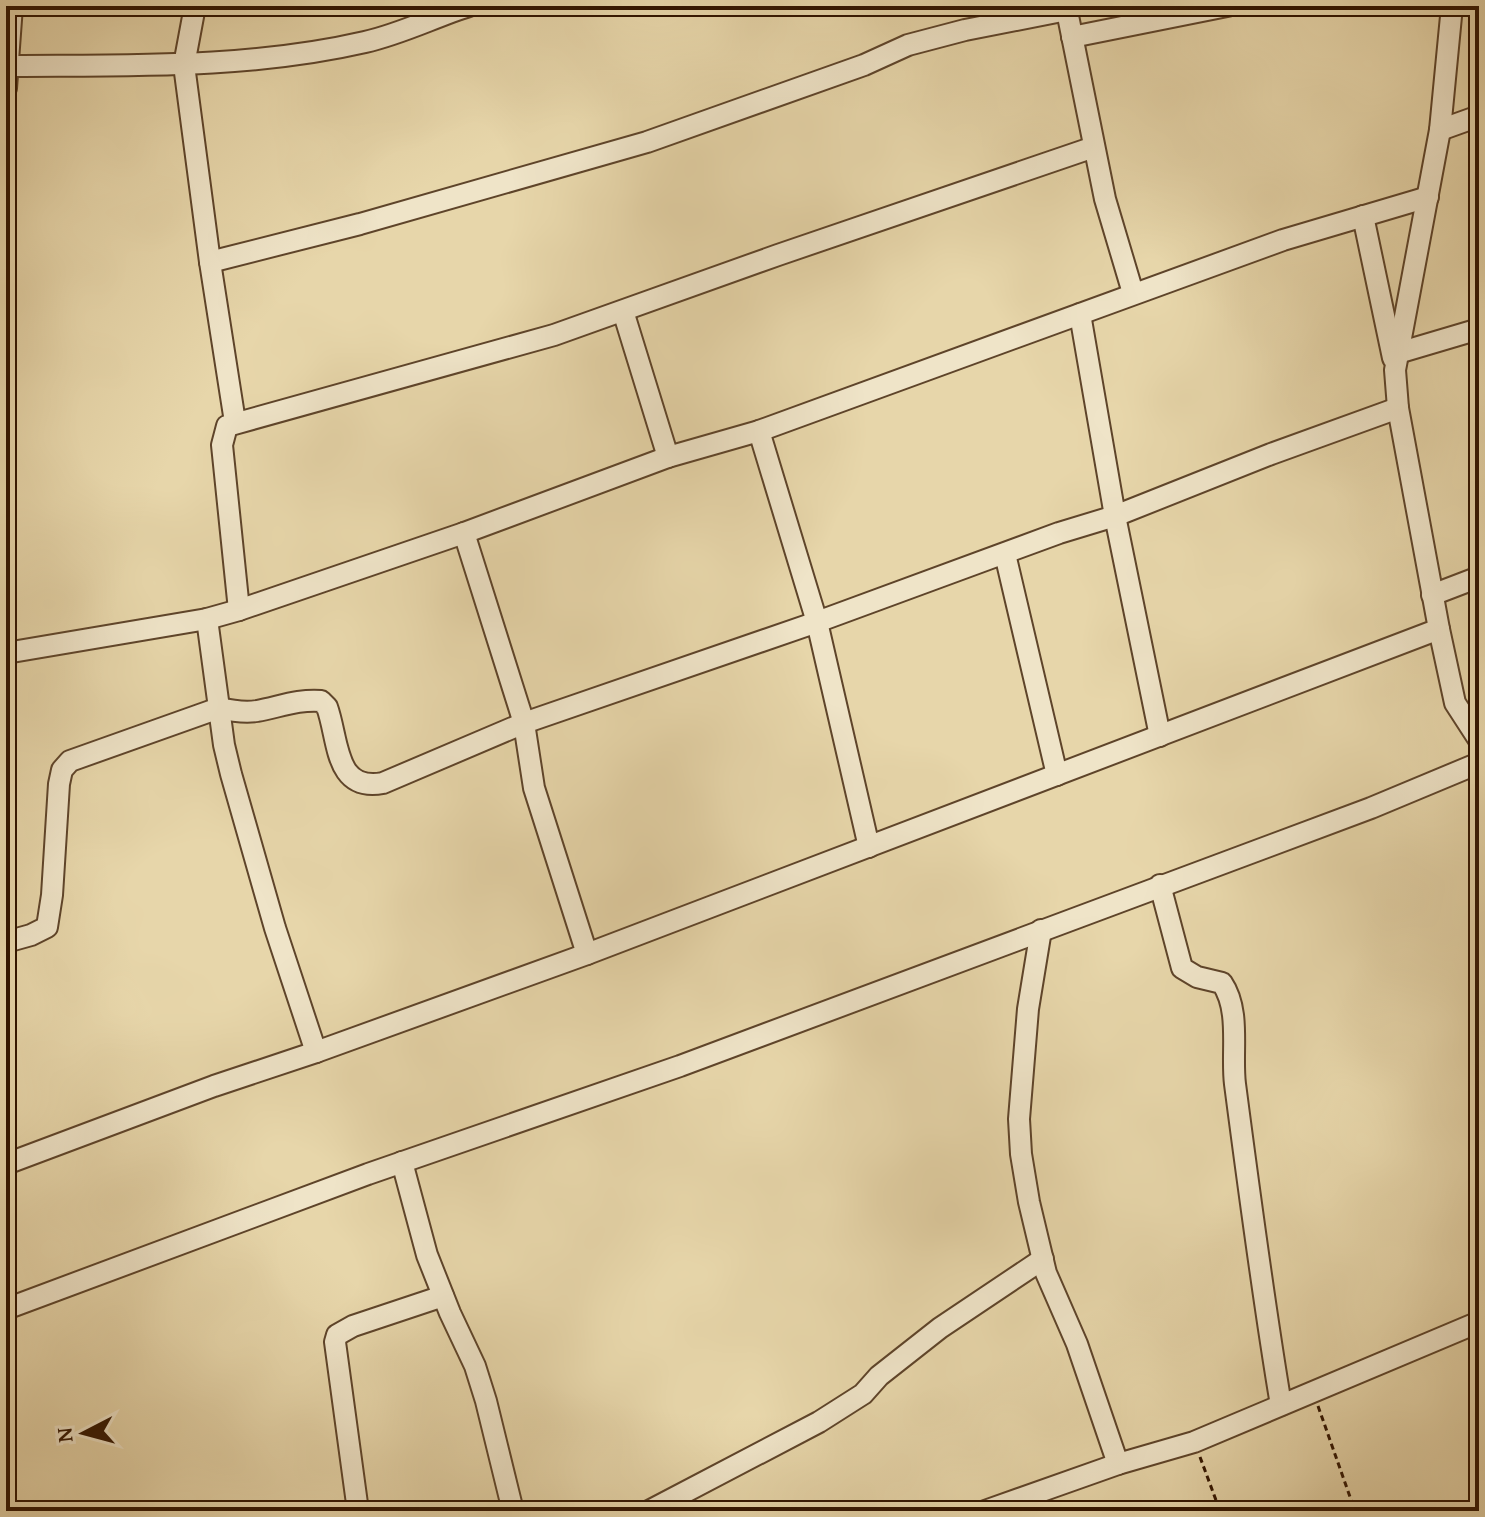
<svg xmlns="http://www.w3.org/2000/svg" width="1485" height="1517" font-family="'Gentium Book Plus',serif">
<rect width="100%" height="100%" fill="#e7d6aa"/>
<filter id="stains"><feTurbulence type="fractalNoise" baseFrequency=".0025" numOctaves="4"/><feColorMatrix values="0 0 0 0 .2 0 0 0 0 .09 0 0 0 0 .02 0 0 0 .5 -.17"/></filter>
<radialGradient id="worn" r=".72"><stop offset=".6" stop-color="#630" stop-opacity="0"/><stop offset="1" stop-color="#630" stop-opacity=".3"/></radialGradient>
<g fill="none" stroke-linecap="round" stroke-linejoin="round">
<g stroke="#5e442a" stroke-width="24">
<g id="minor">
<path d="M195 6 184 65 210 262 235 422"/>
<path d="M1066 6 1105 199 1133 293"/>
<path d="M1072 37 1227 6"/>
<path d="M8 66C128 65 248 69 365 42 401 34 434 17 469 6"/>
<path d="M6 88 12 6"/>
<path d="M1440 130 1479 116"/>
<path d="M1363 216 1393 358"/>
<path d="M210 262 360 224 647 142 864 65 908 45 965 30 1067 10"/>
<path d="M623 311 668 457"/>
<path d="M1080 314 1115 516 1160 736"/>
<path d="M1398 353 1479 329"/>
<path d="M759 431 817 622 869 847"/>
<path d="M464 533 524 723 534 788 587 954"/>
<path d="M1005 554 1057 775"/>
<path d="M1432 595 1479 577"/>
<path d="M239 610 222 445 227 426 554 335 778 255 1094 147"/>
<path d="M207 619 224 745 231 774 275 928 316 1052"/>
<path d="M1439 629 1455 703 1479 740"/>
<path d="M6 653 207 619 239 610 464 533 668 457 759 431 1283 240 1428 197"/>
<path d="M1160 885 1182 968 1197 977 1222 983C1241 1011 1231 1052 1235 1084 1249 1191 1263 1298 1281 1405"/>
<path d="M1041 930 1028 1009 1019 1119 1021 1154 1029 1202 1046 1273 1077 1344 1118 1464"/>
<path d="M6 942 31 935 47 927 52 895 59 784 62 770 70 761 219 708C232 711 244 713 257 711 279 707 299 699 321 701L327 707C339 740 334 792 383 783L524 723 817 622 1059 533 1115 516 1271 454 1398 408"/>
<path d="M402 1162 427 1255 450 1313 475 1366 486 1401 513 1511"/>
<path d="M6 1164 214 1086 316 1052 587 954 1439 629 1398 408 1395 370 1440 130 1452 6"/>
<path d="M6 1309 368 1174 680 1066 1371 808 1479 763"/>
<path d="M358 1511 335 1342 337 1335 353 1326 443 1296"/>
<path d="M649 1511 819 1422 863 1394 879 1376 940 1328 1043 1259"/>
<path d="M985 1511 1118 1464 1194 1442 1479 1322"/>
</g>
</g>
<g stroke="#311400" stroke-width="3" stroke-dasharray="6 4" stroke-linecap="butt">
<path d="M1318 1406 1355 1511"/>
<path d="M1200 1457 1220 1511"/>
</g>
<use href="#minor" stroke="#efe4c8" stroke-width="20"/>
</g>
<rect width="1485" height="1517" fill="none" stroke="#e7d6aa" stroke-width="32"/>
<rect x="8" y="8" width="1469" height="1501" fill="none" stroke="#311400" stroke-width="4"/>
<rect x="16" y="16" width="1453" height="1485" fill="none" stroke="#311400" stroke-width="2"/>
<g transform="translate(84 1433) rotate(264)" stroke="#efe4c8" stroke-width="6" paint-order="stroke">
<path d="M0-6L14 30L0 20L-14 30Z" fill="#311400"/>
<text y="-12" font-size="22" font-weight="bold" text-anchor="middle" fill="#311400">N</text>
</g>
<rect width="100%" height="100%" filter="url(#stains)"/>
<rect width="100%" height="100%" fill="url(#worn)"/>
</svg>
